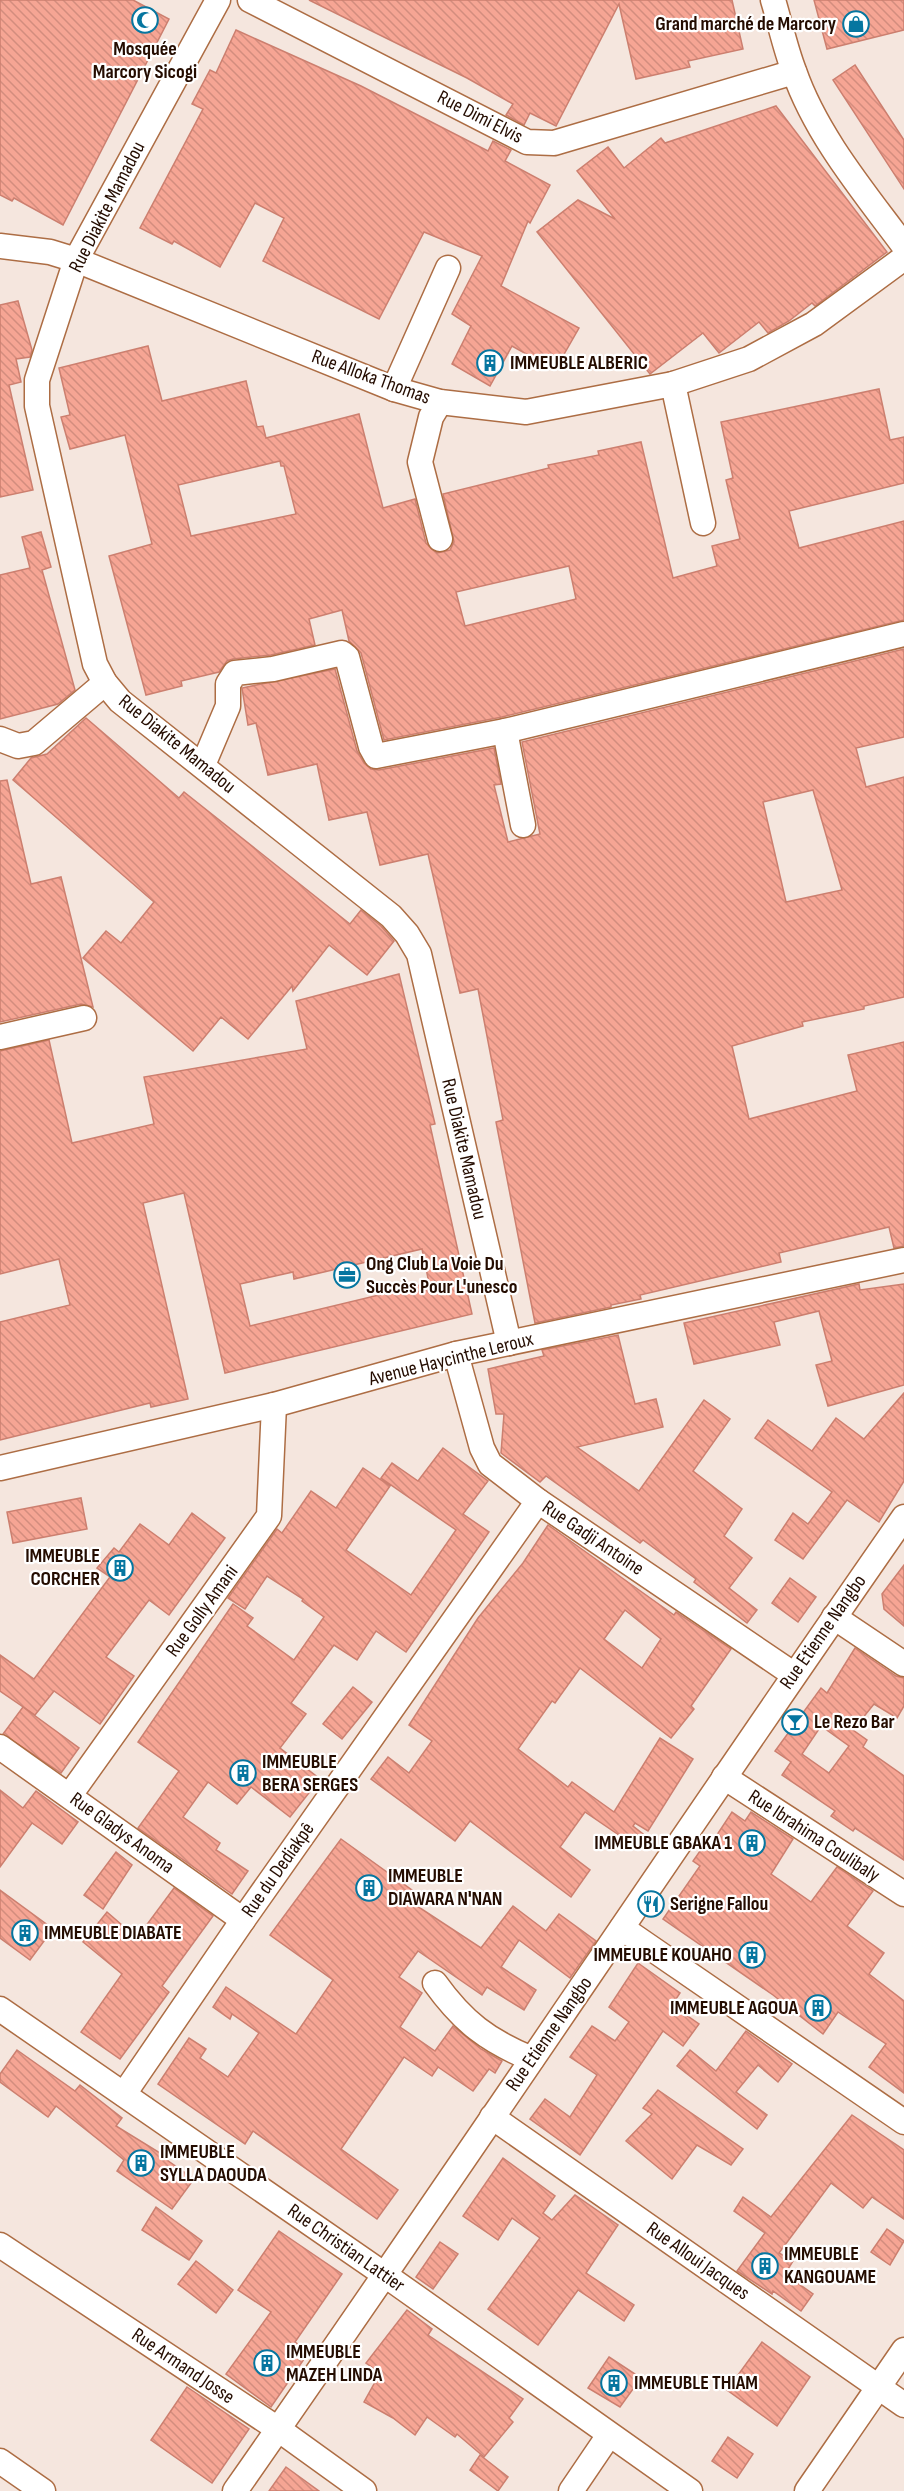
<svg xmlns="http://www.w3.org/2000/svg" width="904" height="2491" font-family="'Sofia Sans Condensed',sans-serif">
<defs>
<pattern id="building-back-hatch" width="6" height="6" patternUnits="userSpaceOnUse" patternTransform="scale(1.5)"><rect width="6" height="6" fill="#f6a594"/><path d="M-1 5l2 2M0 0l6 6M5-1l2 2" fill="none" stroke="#d38d7e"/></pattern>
</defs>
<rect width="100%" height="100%" fill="#f5e6de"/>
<g fill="url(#building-back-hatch)" stroke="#cc7f6f" stroke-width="1.5" fill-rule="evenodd">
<path d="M0 0H133L169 19 63 225 14 198 12 201 0 195Z"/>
<path d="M309 0H732L743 49 688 61 690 67 636 79 619 4 556 126 530 113 524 125 506 115 513 104 467 78Z"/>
<path d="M814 0H904V30L827 49Z"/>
<path d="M236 30 361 86 488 151 493 141 511 150 505 161 550 185 530 223 528 221 501 286 579 328 555 370 512 346 490 386 452 364 471 326 452 314 482 256 424 232 379 319 263 261 284 218 255 203 220 267 174 241 172 244 140 228 203 109 192 104 210 70 216 73Z"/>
<path d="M855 65 904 140V189L833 80Z"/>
<path d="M776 106 887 252 815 306 812 303 789 321 768 333 759 322 719 353 703 333 650 374 537 232 578 200 615 219 577 171 608 147 624 168 661 138 665 143Z"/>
<path d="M18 301 32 350 30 357 16 359 21 382 9 385 33 490 0 497V305Z"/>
<path d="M148 346 162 401 246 381 257 427 263 426 266 438 359 414 383 508 415 499 426 543 437 553 450 550 454 542 443 494 549 468 548 465 599 455 598 451 641 442 673 578 717 566 712 546 740 539 726 480 733 478 721 422 879 389 890 440 904 437V483L789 511 799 548 904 521V620L502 717 384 740 361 653 349 641 342 610 309 619 315 645 271 655 233 659 227 661 219 672 181 681 182 686 146 695 109 556 152 544 125 435 70 449 61 417 70 415 59 368ZM280 461 281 466H284L296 514 191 536 178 485ZM569 566 576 599 465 626 456 592Z"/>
<path d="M41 532 51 567 42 570 75 690 58 704 0 719V575L30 568 22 537Z"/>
<path d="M904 649V737L856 748 866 787 904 777V997L864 1006V1009L802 1022 803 1026 732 1046 749 1119 857 1091 848 1055 904 1042V1246L894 1248 889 1227 779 1253 781 1262 640 1295 641 1299 611 1305V1307L535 1323 496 1122 503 1120 478 989 460 993 428 854 380 865 367 812 329 820 317 764 268 775 256 723 248 725 242 688 335 669 357 751 364 763 371 769 379 770 494 748 501 784 494 785 508 842 540 834 522 742ZM813 790 842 890 786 902 763 802Z"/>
<path d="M86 718 179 798 184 792 350 924 361 910 381 926 394 941 367 975 329 945 293 991 292 986 248 1039 221 1017 193 1051 83 958 106 931 121 943 154 902 13 780 31 758 47 754Z"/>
<path d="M7 780 31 884 61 877 93 1007 81 1004 0 1022V781Z"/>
<path d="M399 974 435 1124 430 1125 472 1314 225 1373 184 1193 143 1203 188 1399 151 1407 150 1403 0 1440V1322L70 1305 59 1259 0 1274V1051L49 1040 72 1143 154 1124 144 1077 307 1049 296 1001ZM422 1249 429 1283 250 1326 240 1284 293 1272 294 1279Z"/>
<path d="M859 1284 860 1290 904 1284V1385L828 1406 816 1365 832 1361 819 1311 774 1322 780 1345 694 1364 684 1323Z"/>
<path d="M618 1335 635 1404 656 1399 663 1427 577 1447 639 1491 704 1400 730 1419 693 1471 742 1509 724 1536 752 1558 729 1588 757 1610 747 1623 694 1582 696 1579 643 1540 640 1543 546 1476 540 1482 501 1453 504 1414H496L488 1369 544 1356 542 1350Z"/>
<path d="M904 1393V1481L879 1522 847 1500 803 1559 775 1540 793 1513 808 1524 832 1492 755 1438 768 1420 812 1451 836 1418 864 1439Z"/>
<path d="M443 1448 488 1481 463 1514 489 1532 406 1652 376 1631 357 1660 334 1645 291 1703 306 1714 280 1748 320 1779 290 1817 251 1787 237 1804 208 1782 183 1817 220 1843 216 1850 248 1871 232 1894 138 1828 179 1771 138 1742 233 1604 253 1618 247 1626 294 1660 324 1617 302 1601 303 1599 267 1576 245 1609 228 1598 277 1529 282 1533 311 1491 336 1508 363 1468 390 1486 346 1550 411 1595 456 1530 381 1478 392 1463 418 1481Z"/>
<path d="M81 1498 87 1529 13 1543 7 1512Z"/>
<path d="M192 1513 225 1538 169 1615 149 1600 106 1657 134 1676 100 1724 54 1691 35 1715 0 1691V1655L34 1679 110 1577 97 1568 114 1548 119 1552 140 1524 169 1545Z"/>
<path d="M548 1525 674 1615 676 1612 731 1649 691 1706 694 1709 671 1738 580 1668 555 1703 552 1701 518 1749 568 1787 572 1782 614 1812 660 1738 693 1759 648 1831 635 1823 633 1826 643 1834 635 1846 585 1812 560 1847 590 1870 571 1897 470 1821 455 1841 371 1779 388 1757 409 1773 432 1741 409 1725 478 1618 523 1563ZM625 1610 661 1639 642 1668 604 1639Z"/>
<path d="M904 1565V1626L884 1609 882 1594Z"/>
<path d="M790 1578 816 1597 798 1622 772 1603Z"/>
<path d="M855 1648 896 1676 904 1678V1706L897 1718 874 1704 853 1730 867 1740 863 1747 904 1776V1860L855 1828 853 1831 831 1816 835 1811 782 1775 791 1762 775 1751 821 1688 827 1693ZM821 1726 849 1746 829 1773 802 1754Z"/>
<path d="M353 1687 372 1702 342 1739 323 1724Z"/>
<path d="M23 1707 79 1748 61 1773 3 1734Z"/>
<path d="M0 1790 23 1808 36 1791 78 1822 62 1844 32 1823 0 1867Z"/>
<path d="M732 1812 745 1821 751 1812 793 1839 771 1874 811 1902 837 1867 873 1891 847 1926 884 1953 869 1974 904 2001V2093L869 2067 886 2044 838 2012 823 2034 773 1995 663 1919 700 1866 693 1861 707 1841 711 1844Z"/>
<path d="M341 1839 423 1898 417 1906 481 1948 513 1906 546 1931 559 1914 596 1941 570 1978 519 1940 501 1967 536 1990 524 2010 487 1987 482 1995 418 1951 399 1977 422 1993 400 2027 435 2051 453 2026 481 2049 502 2061 495 2073 489 2069 473 2091 438 2067 432 2076 404 2057 341 2149 398 2190 377 2219 253 2131 245 2144 158 2084 189 2038 206 2049 200 2058 228 2077 259 2033 232 2014 230 2019 213 2007 226 1987 296 2034 333 1980 270 1935Z"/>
<path d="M116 1852 132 1865 103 1909 84 1895Z"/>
<path d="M174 1888 213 1916 162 1986 169 1992 120 2059 81 2032 122 1974 83 1942 107 1912 137 1938Z"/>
<path d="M0 1890 53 1929 30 1960 0 1938Z"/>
<path d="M638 1963 680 1993 672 2005 699 2024 683 2046 663 2031 580 2155 530 2119 545 2099 570 2117 597 2075 570 2057 592 2026 615 2041 629 2022 609 2007Z"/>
<path d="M746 2031 792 2064 778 2082 758 2065 736 2092 767 2115 757 2129 677 2066 690 2050 716 2071Z"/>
<path d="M17 2050 75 2091 80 2085 122 2118 116 2126 165 2156 164 2158 194 2179 172 2209 117 2171 124 2160 56 2106 48 2117 0 2082V2074Z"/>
<path d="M658 2090 743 2149 731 2165 697 2145 672 2179 626 2141 652 2114 643 2108Z"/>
<path d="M852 2115 904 2150V2219L872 2197 863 2208 831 2183 779 2253 793 2261 785 2274 813 2294 801 2311 773 2291 772 2294 737 2271 765 2233 734 2211 743 2197 771 2217Z"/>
<path d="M503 2158 555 2196 543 2213 552 2220 575 2195 618 2225 586 2273 634 2305 624 2321 578 2290 538 2345 488 2309 540 2238 512 2218 498 2240 463 2216Z"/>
<path d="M156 2207 202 2241 189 2260 142 2230Z"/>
<path d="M887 2229 904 2241 890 2265 871 2252Z"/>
<path d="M279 2231 342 2274 295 2342 309 2352 271 2407 226 2374 271 2312 238 2290Z"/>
<path d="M440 2242 458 2254 433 2289 416 2277Z"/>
<path d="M196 2261 233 2290 216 2313 178 2284Z"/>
<path d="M407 2310 432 2329 428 2335 523 2399 509 2418 513 2422 484 2457 457 2434 455 2437 427 2417 415 2435 393 2418 364 2402 380 2373 366 2363Z"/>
<path d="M762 2342 810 2377 777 2426 727 2390Z"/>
<path d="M609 2357 641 2378 620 2407 588 2388Z"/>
<path d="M187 2387 249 2429 212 2483 151 2440Z"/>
<path d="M728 2437 753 2454 737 2478 712 2461Z"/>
<path d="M480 2455 508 2477 498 2491 470 2470Z"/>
<path d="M286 2467 319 2491H269Z"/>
</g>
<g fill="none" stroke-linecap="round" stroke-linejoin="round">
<g stroke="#ad6d44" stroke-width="27">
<g id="minor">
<path d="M218 0 76 260 37 380V406L95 664 105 683 120 701 391 916 407 934 419 954 509 1343"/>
<path d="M250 0 527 142 554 143 794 72"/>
<path d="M773 0C780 23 785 48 794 71 816 135 864 192 904 246"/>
<path d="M0 246 50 252 76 260 394 389 440 402 526 412 673 384 749 359 814 324 904 258"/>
<path d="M673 384 703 523"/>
<path d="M394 389 448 268"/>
<path d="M440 402 431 417 420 462 440 539"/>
<path d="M505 731 523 825"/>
<path d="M0 739 18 746 34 743 105 683"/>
<path d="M203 765 228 706V684L235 673 273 669 342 653 347 657 371 747 376 756 505 731 904 634"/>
<path d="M0 1037 84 1018"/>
<path d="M456 1354 482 1448 490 1464 538 1501 793 1674"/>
<path d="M0 1468 274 1405 456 1354 904 1260"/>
<path d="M834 1617 904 1664"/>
<path d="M0 1747 243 1920"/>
<path d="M724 1777 904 1894"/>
<path d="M70 1795 269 1516 274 1405"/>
<path d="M622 1928 904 2122"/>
<path d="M435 1983C463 2022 488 2041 532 2059"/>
<path d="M0 2009 385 2275 690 2491"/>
<path d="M124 2094 243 1920 538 1501"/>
<path d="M492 2117 904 2405"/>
<path d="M0 2245 278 2429 364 2491"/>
<path d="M0 2461 43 2491"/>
<path d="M235 2491C461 2168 679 1840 904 1517"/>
<path d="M571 2491 609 2435"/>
<path d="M807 2491 904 2350"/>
</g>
</g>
<use href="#minor" stroke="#fff" stroke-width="24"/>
</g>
<defs>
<g id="mosque-ring" transform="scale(1.35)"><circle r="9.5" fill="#fff" stroke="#0676a0" stroke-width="1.5"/><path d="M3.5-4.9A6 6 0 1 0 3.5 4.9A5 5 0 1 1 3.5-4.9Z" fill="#0676a0"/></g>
<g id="shop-ring" transform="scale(1.35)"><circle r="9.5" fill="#fff" stroke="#0676a0" stroke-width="1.5"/><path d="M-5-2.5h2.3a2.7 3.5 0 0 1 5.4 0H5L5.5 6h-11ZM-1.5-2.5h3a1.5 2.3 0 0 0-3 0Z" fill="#0676a0"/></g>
<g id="building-ring" transform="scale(1.35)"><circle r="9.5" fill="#fff" stroke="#0676a0" stroke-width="1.5"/><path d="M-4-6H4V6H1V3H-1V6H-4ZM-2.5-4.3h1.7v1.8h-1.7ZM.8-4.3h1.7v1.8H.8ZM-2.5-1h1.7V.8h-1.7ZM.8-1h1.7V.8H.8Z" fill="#0676a0"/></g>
<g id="office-ring" transform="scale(1.35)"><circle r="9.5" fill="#fff" stroke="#0676a0" stroke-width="1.5"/><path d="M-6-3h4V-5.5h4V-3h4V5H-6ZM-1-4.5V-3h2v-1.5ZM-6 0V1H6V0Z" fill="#0676a0"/></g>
<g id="bar-ring" transform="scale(1.35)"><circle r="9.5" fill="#fff" stroke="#0676a0" stroke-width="1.5"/><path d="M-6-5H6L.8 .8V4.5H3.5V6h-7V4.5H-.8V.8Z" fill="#0676a0"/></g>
<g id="restaurant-ring" transform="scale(1.35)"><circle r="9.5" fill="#fff" stroke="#0676a0" stroke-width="1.5"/><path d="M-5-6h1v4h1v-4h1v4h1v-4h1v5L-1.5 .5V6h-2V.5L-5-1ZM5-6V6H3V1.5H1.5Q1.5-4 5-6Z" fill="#0676a0"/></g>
</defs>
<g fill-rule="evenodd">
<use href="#mosque-ring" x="145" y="20"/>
<use href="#shop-ring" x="856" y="24"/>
<use href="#building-ring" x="490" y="363"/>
<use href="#office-ring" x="347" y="1275"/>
<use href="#building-ring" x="120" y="1568"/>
<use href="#bar-ring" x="795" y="1722"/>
<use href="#building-ring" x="243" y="1773"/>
<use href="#building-ring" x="752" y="1843"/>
<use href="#building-ring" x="369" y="1888"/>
<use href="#restaurant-ring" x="651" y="1904"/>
<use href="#building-ring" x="25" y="1933"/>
<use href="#building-ring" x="752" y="1955"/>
<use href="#building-ring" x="818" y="2008"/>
<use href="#building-ring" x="141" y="2163"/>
<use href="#building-ring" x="765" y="2266"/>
<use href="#building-ring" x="267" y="2363"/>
<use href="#building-ring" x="614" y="2383"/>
</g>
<g text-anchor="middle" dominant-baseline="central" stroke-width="4.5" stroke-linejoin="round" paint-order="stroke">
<g font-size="20" font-weight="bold" fill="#240c00" stroke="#fff" text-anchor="start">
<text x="836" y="24" text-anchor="end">Grand marché de Marcory</text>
<text x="145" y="49" text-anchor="middle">Mosquée<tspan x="145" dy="23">Marcory Sicogi</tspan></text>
<text x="510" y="363">IMMEUBLE ALBERIC</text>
<text x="366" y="1264">Ong Club La Voie Du<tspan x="366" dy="23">Succès Pour L'unesco</tspan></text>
<text x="100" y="1556" text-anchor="end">IMMEUBLE<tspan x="100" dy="23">CORCHER</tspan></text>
<text x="814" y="1722">Le Rezo Bar</text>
<text x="262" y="1762">IMMEUBLE<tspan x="262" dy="23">BERA SERGES</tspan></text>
<text x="732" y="1843" text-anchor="end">IMMEUBLE GBAKA 1</text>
<text x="388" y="1876">IMMEUBLE<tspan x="388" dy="23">DIAWARA N'NAN</tspan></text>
<text x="670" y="1904">Serigne Fallou</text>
<text x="44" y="1933">IMMEUBLE DIABATE</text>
<text x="732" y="1955" text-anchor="end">IMMEUBLE KOUAHO</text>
<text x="798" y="2008" text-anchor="end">IMMEUBLE AGOUA</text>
<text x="160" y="2152">IMMEUBLE<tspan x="160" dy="23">SYLLA DAOUDA</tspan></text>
<text x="784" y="2254">IMMEUBLE<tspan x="784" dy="23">KANGOUAME</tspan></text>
<text x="286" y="2352">IMMEUBLE<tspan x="286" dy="23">MAZEH LINDA</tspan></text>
<text x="634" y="2383">IMMEUBLE THIAM</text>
</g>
<g font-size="20" fill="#240c00" stroke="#fff">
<text transform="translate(480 117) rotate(27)">Rue Dimi Elvis</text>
<text transform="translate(107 207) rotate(-63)">Rue Diakite Mamadou</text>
<text transform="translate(371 377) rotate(20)">Rue Alloka Thomas</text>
<text transform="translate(177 744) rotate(39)">Rue Diakite Mamadou</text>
<text transform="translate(464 1149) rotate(77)">Rue Diakite Mamadou</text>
<text transform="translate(451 1359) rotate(-14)">Avenue Haycinthe Leroux</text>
<text transform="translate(593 1538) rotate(34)">Rue Gadji Antoine</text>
<text transform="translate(202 1611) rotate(-54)">Rue Golly Amani</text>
<text transform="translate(823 1632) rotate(-55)">Rue Etienne Nangbo</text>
<text transform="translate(122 1833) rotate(36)">Rue Gladys Anoma</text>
<text transform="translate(814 1836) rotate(33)">Rue Ibrahima Coulibaly</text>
<text transform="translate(278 1870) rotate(-55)">Rue du Dediakpê</text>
<text transform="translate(549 2034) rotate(-55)">Rue Etienne Nangbo</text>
<text transform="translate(346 2248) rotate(35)">Rue Christian Lattier</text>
<text transform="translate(698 2261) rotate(35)">Rue Alloui Jacques</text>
<text transform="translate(183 2366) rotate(34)">Rue Armand Josse</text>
</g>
</g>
</svg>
